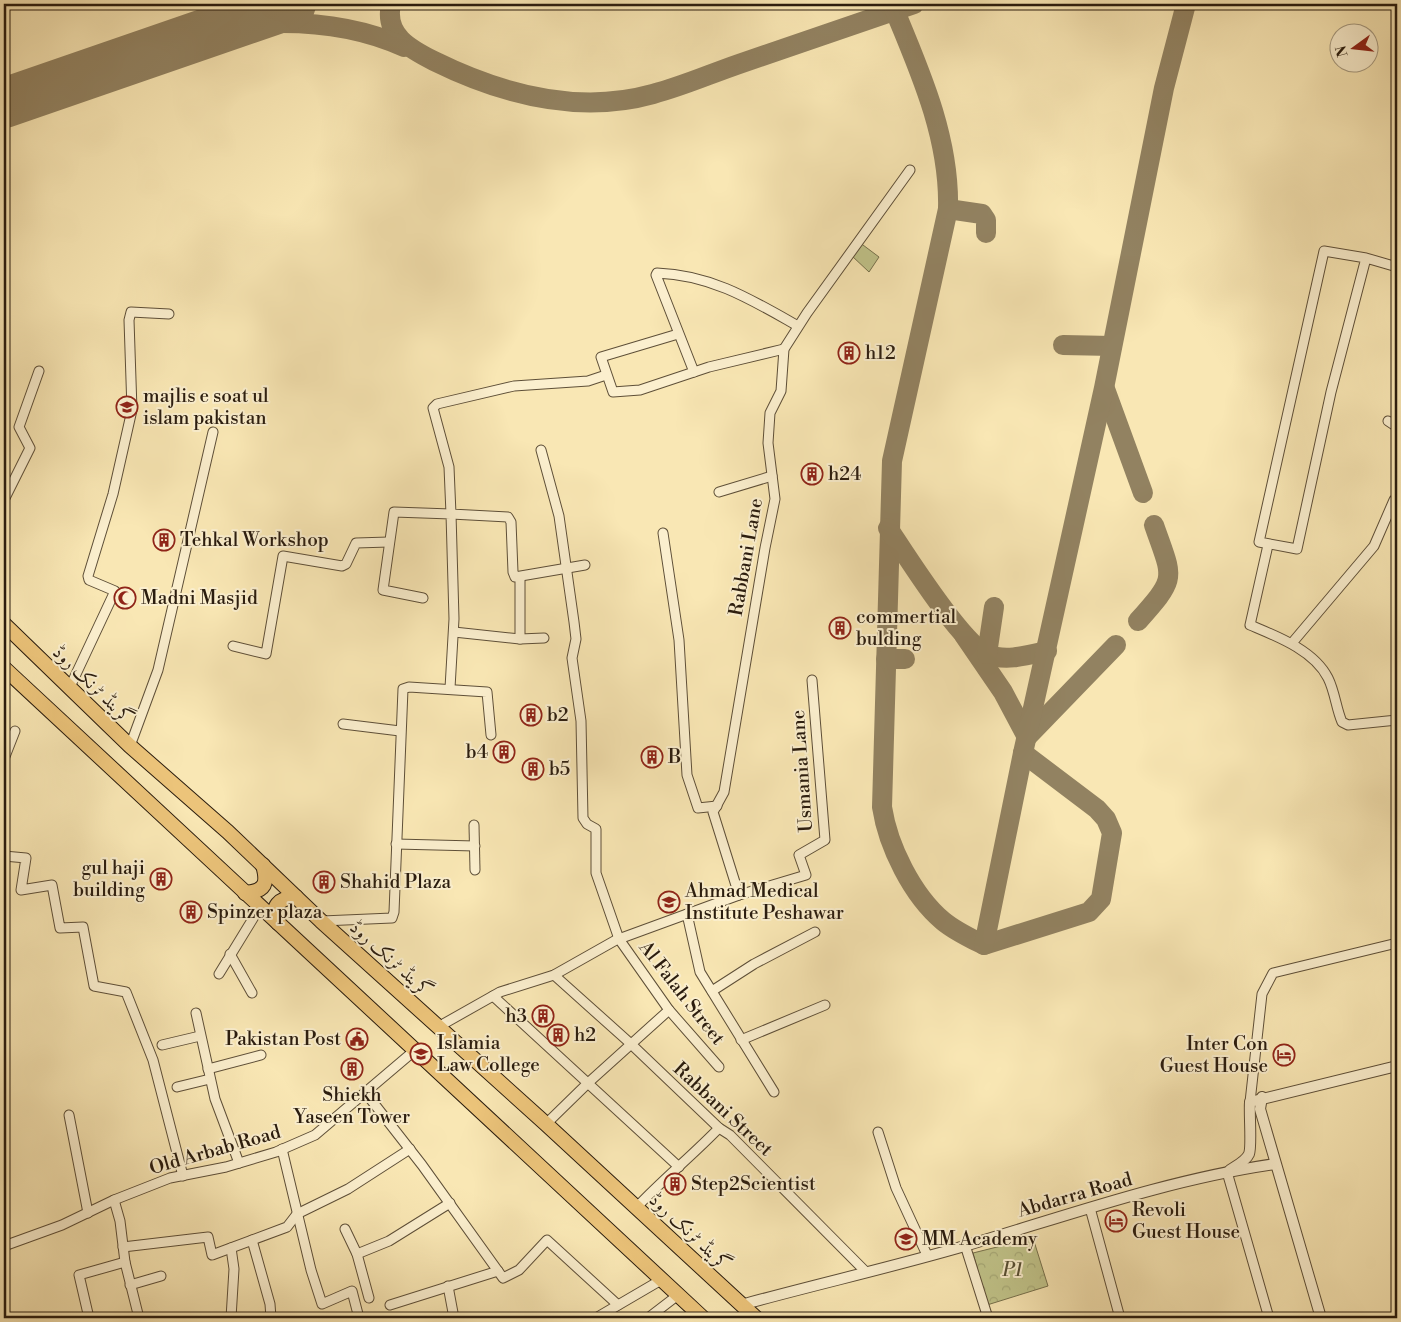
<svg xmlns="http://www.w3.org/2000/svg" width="1401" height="1322" font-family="'Libre Bodoni',Amiri,serif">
<defs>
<pattern id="park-crowns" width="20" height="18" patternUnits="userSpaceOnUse" patternTransform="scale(1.25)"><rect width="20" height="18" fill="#c1c48a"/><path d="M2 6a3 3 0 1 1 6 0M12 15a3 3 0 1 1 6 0" fill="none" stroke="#a6a876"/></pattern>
</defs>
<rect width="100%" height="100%" fill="#f9e7b4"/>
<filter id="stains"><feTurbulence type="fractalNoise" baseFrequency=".004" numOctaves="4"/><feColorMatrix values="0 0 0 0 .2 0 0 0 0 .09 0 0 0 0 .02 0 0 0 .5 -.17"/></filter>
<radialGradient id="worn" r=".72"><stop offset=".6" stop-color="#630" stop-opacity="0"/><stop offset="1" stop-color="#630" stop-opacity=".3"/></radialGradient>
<path fill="#c1c48a" stroke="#76704c" d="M859 242 879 257 869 272 852 256Z"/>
<path fill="url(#park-crowns)" stroke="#76704c" d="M1033 1238 1048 1286 987 1305 973 1253Z"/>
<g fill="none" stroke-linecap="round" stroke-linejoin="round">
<g stroke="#928261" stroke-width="20">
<path d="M391 4C384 35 410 49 434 61 503 95 578 115 653 94 683 86 710 74 739 64 797 44 856 24 914 4"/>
<path d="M892 4C919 69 950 137 948 209L892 461 882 807C888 846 912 895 943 921 955 931 970 938 984 945L1089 912 1101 899 1112 833 1106 819 1097 809 1023 753"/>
<path d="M223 27C285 19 347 21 404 47"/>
<path d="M948 209 982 214 986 220V233"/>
<path d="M1063 345 1112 346"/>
<path d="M1105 389 1143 493"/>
<path d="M888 528C906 555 961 643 987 654 1005 662 1029 655 1047 651"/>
<path d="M1138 621C1178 576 1173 580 1154 525"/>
<path d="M964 635 1003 692 1027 737 1116 645"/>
<path d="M987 654 994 607"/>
<path d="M886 659H905"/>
<path d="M984 945 1023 753 1104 388 1164 88 1186 4"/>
</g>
<path stroke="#928261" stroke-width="50" d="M4 103 291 4"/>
<g stroke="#5e4f38" stroke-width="11">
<g id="minor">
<path d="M1366 258 1331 392 1297 549 1259 542 1324 251 1366 258 1397 267"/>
<path d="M678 334 601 357 613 392 640 390 709 367 784 349"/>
<path d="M694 372 656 275 657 273C712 275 752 300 798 326"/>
<path d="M1388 421 1397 427"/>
<path d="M541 450 559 516 574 622 576 639 572 658 581 721 583 818 587 824 596 829V873L619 939 669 1010 719 1067"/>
<path d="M719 492 772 476"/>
<path d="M4 500 30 448 19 427 39 371"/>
<path d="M663 533 679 640 687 775 698 808 717 806"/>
<path d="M1268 545 1250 625C1276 636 1314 650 1328 678 1335 692 1336 708 1342 722L1348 725 1397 720"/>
<path d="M585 565 515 577 513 572 511 522 508 517 451 514 449 467 433 408 437 404 514 386 588 381 606 375"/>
<path d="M520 577V639"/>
<path d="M423 598 383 590 394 512 451 514 454 619 450 688"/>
<path d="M454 632 520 639 544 638"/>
<path d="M1292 643 1374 546 1394 500H1397"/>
<path d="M233 646 266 654 283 556 342 566 346 564 356 543 389 542"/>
<path d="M69 689 115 591 89 580 88 576 113 494 132 410 129 320 131 312 169 314"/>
<path d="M343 724 400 731"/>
<path d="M130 746 158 670 213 432"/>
<path d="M4 759 15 731"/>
<path d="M474 825 475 870"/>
<path d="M396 844 475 846"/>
<path d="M4 856 26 858 21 890 52 885 60 928 83 927 94 986 126 992 153 1060 183 1176"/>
<path d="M739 895 713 812 724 792 765 548 775 499 768 443 770 413 781 391 784 349 807 313 910 170"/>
<path d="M687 914 700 972 774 1092"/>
<path d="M322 921 392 918 394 912 403 689 409 687 487 692 491 735"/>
<path d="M230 954 252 993"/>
<path d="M219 974 260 907"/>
<path d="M554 975 631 1044 719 1128 730 1135 865 1271"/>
<path d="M712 991 754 964 815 932"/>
<path d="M493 996 679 1167"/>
<path d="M196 1013 215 1099 239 1163"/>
<path d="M438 1027 500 992 554 975 616 940 739 895 806 875 799 855 825 840 812 680"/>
<path d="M741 1040 825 1005"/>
<path d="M162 1045 200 1036"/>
<path d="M208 1069 261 1055"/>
<path d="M177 1087 210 1079"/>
<path d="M365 1092 422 1165 503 1278 519 1270 547 1240 618 1305"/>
<path d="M1250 1102 1262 994 1273 973 1397 943"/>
<path d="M69 1115 88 1213"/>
<path d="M546 1124 588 1083 669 1010"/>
<path d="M878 1132 896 1188 927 1255"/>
<path d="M282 1149 311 1270 322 1304 352 1291 359 1318"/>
<path d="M1227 1172 1269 1318"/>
<path d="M114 1200 120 1221 125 1262 139 1318"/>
<path d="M636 1208C662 1180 692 1156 719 1128"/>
<path d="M1090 1208 1120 1318"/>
<path d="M345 1229 357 1254 369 1298"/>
<path d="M252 1240 270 1304 271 1318"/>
<path d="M965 1245 988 1318"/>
<path d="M4 1246 62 1225 114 1200 170 1178 226 1167 276 1152 315 1135 414 1051"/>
<path d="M123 1247 208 1237 212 1255 287 1227 297 1214 348 1189 410 1149"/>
<path d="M231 1248 234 1269 231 1318"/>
<path d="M357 1254 389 1241 450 1203"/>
<path d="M130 1285 161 1276"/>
<path d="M448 1286 454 1318"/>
<path d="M390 1305 498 1271"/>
<path d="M89 1318 79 1275 125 1262"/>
<path d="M596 1318 661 1280"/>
<path d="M648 1318 678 1295"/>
</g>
</g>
<g stroke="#5e4f38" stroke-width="12">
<g id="tertiary">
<path d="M1262 1097 1260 1109 1321 1318"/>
<path d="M1230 1170C1236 1166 1246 1161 1249 1154 1252 1147 1249 1114 1250 1102L1397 1066"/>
<path d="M741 1305C817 1284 893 1267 968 1245 1069 1215 1170 1179 1275 1164"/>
</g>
</g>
<g stroke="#2a1c0e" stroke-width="16">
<g id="trunk">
<path d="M4 624 130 746 228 832 321 921 546 1124 756 1318"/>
<path d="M4 668 703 1318"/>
<path d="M245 893C266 891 268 883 263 865"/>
<path d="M278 923C270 906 279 898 296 897"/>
</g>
</g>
<use href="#minor" stroke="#fbefce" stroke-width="9"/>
<use href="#tertiary" stroke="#fbefce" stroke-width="10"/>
<use href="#trunk" stroke="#ecc47a" stroke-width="14"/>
</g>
<defs>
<g id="building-ring" transform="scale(1.125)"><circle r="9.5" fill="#fbefce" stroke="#8f2418" stroke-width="1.5"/><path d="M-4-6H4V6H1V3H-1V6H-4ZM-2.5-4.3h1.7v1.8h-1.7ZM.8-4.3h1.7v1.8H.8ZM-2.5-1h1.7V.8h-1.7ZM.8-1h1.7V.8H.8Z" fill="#8f2418"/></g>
<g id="school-ring" transform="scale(1.125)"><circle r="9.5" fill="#fbefce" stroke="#8f2418" stroke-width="1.5"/><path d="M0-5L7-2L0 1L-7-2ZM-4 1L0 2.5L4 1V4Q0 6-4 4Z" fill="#8f2418"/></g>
<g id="mosque-ring" transform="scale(1.125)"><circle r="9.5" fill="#fbefce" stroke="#8f2418" stroke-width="1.5"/><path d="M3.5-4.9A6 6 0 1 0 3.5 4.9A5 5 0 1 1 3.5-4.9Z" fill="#8f2418"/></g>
<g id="university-ring" transform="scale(1.125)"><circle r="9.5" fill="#fbefce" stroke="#8f2418" stroke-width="1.5"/><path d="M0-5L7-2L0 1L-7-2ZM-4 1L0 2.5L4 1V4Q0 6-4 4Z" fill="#8f2418"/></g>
<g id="civic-ring" transform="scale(1.125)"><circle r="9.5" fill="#fbefce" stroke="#8f2418" stroke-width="1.5"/><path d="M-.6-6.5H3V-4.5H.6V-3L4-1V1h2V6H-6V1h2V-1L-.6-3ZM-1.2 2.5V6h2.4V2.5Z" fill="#8f2418"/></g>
<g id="hotel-ring" transform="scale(1.125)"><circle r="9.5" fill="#fbefce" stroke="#8f2418" stroke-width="1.5"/><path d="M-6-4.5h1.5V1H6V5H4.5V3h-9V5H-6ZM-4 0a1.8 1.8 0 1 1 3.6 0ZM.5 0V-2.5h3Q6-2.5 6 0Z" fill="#8f2418"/></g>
</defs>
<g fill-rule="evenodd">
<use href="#building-ring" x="849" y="353"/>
<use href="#school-ring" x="127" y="407"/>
<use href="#building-ring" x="812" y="474"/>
<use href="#building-ring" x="164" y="540"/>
<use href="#mosque-ring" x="125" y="598"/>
<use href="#building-ring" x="840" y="628"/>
<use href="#building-ring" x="531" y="715"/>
<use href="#building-ring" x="504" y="752"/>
<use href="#building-ring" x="652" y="757"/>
<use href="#building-ring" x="533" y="769"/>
<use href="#building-ring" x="161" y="879"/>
<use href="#building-ring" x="324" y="882"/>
<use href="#university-ring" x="669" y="902"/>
<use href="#building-ring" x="191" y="912"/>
<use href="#building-ring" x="543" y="1016"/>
<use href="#building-ring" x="558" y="1035"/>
<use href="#civic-ring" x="357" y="1039"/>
<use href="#university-ring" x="421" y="1054"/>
<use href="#hotel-ring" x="1284" y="1055"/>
<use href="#building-ring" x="352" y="1069"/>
<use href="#building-ring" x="675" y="1184"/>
<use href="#hotel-ring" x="1116" y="1221"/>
<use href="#university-ring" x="906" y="1239"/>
</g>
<g text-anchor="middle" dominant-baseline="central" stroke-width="4" stroke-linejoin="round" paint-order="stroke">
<g font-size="19" fill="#2a1c0e" stroke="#fbefce" text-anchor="start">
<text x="865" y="353">h12</text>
<text x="143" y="396">majlis e soat ul<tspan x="143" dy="22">islam pakistan</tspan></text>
<text x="828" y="474">h24</text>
<text x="180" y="540">Tehkal Workshop</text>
<text x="141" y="598">Madni Masjid</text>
<text x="856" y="617">commertial<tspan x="856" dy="22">bulding</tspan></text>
<text x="547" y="715">b2</text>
<text x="488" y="752" text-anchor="end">b4</text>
<text x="668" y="757">B</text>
<text x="549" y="769">b5</text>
<text x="145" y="868" text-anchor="end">gul haji<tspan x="145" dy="22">building</tspan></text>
<text x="340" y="882">Shahid Plaza</text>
<text x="685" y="891">Ahmad Medical<tspan x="685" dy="22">Institute Peshawar</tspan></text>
<text x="207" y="912">Spinzer plaza</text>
<text x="527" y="1016" text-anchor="end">h3</text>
<text x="574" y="1035">h2</text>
<text x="341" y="1039" text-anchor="end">Pakistan Post</text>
<text x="437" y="1043">Islamia<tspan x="437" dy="22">Law College</tspan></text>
<text x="1268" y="1044" text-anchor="end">Inter Con<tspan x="1268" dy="22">Guest House</tspan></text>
<text x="352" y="1095" text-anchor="middle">Shiekh<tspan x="352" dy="22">Yaseen Tower</tspan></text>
<text x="691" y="1184">Step2Scientist</text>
<text x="1132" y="1210">Revoli<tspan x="1132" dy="22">Guest House</tspan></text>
<text x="922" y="1239">MM Academy</text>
</g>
<g font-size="19" fill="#2a1c0e" stroke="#fbefce">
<text transform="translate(746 557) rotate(-80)">Rabbani Lane</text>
<text transform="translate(93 685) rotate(44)">گرینڈ ٹرنک روڈ</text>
<text transform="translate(802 771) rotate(-94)">Usmania Lane</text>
<text transform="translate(391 959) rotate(42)">گرینڈ ٹرنک روڈ</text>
<text transform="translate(682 993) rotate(52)">Al Falah Street</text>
<text transform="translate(723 1109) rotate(43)">Rabbani Street</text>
<text transform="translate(215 1150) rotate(-16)">Old Arbab Road</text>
<text transform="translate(1075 1195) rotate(-16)">Abdarra Road</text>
<text transform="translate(690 1232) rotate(43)">گرینڈ ٹرنک روڈ</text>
</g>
<g font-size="19" font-style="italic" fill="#574e33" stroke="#fbefce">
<text x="1012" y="1270">P1</text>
</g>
</g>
<rect width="1401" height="1322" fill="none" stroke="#f9e7b4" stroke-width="20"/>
<rect x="5" y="5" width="1391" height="1312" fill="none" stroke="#2a1c0e" stroke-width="2.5"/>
<rect x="10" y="10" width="1381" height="1302" fill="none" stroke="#2a1c0e"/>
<g transform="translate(1354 48) rotate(255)"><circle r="24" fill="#fbefce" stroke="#a79b81"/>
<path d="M0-4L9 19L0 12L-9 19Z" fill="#8f2418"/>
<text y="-8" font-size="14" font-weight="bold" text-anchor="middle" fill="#2a1c0e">N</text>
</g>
<rect width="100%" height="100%" filter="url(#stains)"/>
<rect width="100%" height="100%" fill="url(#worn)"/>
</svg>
